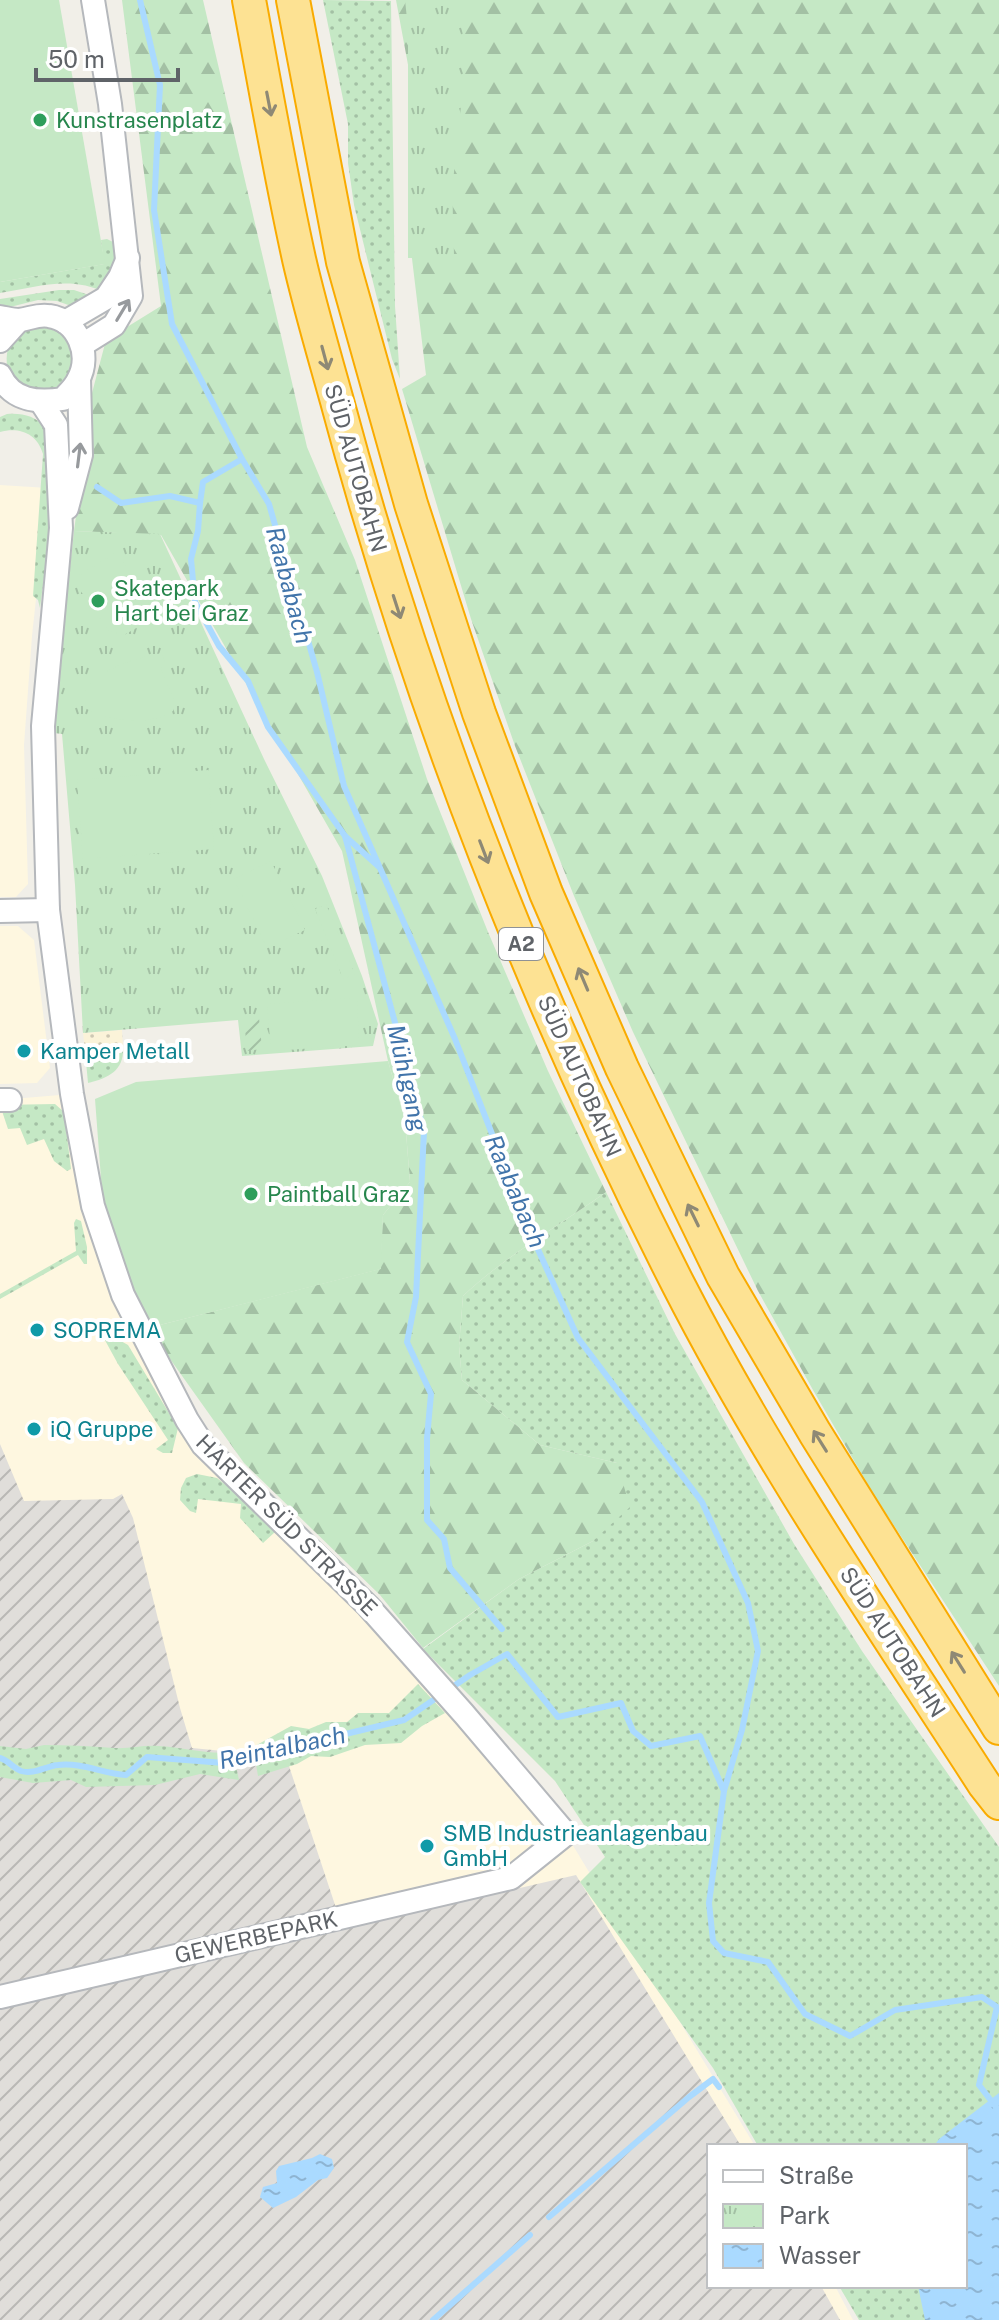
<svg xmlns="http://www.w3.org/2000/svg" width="999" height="2320" font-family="'Public Sans',sans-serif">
<defs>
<pattern id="industrial-furrows" width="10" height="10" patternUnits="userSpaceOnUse" patternTransform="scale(2)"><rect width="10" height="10" fill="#e0deda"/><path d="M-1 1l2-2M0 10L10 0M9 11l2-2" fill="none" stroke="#b9b8b5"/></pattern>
<pattern id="grass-dots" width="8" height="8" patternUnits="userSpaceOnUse" patternTransform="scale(2)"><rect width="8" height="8" fill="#c5e8c5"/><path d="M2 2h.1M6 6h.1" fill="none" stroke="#a3c0a4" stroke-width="1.8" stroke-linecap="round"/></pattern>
<pattern id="forest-firs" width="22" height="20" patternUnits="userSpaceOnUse" patternTransform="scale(2)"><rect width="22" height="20" fill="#c5e8c5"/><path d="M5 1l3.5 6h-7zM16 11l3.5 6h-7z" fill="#a3c0a4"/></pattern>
<pattern id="sand-dots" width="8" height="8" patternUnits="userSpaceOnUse" patternTransform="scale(2)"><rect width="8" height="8" fill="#fbf3d9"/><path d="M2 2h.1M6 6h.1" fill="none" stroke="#cec8b4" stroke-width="1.8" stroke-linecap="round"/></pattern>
<pattern id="park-tufts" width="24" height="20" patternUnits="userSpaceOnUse" patternTransform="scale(2)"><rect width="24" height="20" fill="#c5e8c5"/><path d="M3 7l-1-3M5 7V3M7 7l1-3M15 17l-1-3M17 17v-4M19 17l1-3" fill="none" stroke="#a3c0a4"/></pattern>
<pattern id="garden-furrows" width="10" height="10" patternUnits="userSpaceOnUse" patternTransform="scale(2)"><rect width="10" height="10" fill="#c5e8c5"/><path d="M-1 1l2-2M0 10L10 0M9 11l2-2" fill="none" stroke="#a3c0a4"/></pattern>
<pattern id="water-ripples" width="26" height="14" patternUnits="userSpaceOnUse" patternTransform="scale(2)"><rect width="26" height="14" fill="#aadaff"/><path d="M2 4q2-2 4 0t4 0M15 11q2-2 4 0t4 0" fill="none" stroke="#8eb4d2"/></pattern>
</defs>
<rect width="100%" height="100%" fill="#f1efe8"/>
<g fill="#fef7e0">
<path d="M0 485 48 488 32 636 24 745 28 884 16 897H0Z"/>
<path d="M0 926H18L34 940 50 1068 37 1083 0 1084Z"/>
<path d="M72 1094 93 1206 203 1445 566 1834 755 2146H709V2286H835L853 2320H0V1100Z"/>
</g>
<path fill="url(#industrial-furrows)" d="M0 1444 24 1501 113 1499 122 1494 133 1518 180 1708 192 1748 286 1757 343 1929 576 1875 741 2146H709V2286H821L840 2320H0V2010L3 2009 0 1993Z"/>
<g fill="url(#grass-dots)">
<path d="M323 0 391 1 395 306 400 379 392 359 354 205 348 163V124Z"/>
<path d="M107 239 115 243 117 259 106 293C71 275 37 287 0 293V282L104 264 101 240Z"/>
<path d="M59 290H74L101 299 74 307 57 301 38 300 10 307 0 304V299Z"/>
<path d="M50 325 69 338 77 359 61 389 38 396 9 376C0 341 17 328 50 325Z"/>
<path d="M7 414C24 413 34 416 47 428L55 493 40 608 38 600 33 596 43 454C37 433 19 427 0 432V417Z"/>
<path d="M123 1048C124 1071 108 1078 88 1083L85 1051Z"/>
<path d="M55 1104 64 1112 71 1169 67 1171 54 1161 44 1139 27 1145 20 1128 8 1129 0 1105Z"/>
<path d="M606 1192 675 1334 794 1544 862 1651 999 1847V2320H859L839 2286H965V2146H758L713 2068 580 1882 605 1857 555 1781 423 1649 519 1579 593 1541 617 1463 540 1445 462 1380 459 1346 463 1296C505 1256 559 1226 606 1192Z"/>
<path d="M76 1219 81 1221 87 1247V1264H84L78 1255 0 1299V1294L76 1251 74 1223Z"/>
<path d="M105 1332 128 1345 178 1428 172 1453H163L156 1449 168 1440 118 1364 101 1333Z"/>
<path d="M197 1474 217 1478 237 1494 275 1532 263 1543 240 1518 241 1504 198 1499 196 1513 190 1511 180 1500 181 1488 186 1478Z"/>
<path d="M418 1684 445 1713 422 1726 401 1743 365 1745 330 1757 311 1756 297 1764 258 1776 253 1747 291 1726 309 1729 326 1722H347L358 1713H389Z"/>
<path d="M44 1745C67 1745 90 1746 114 1748 128 1749 143 1745 158 1746 184 1747 207 1755 233 1752L239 1780 200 1774 155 1785 86 1787 71 1780 33 1783 0 1777V1746L26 1749Z"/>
</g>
<g fill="url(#forest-firs)">
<path d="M122 0H203L307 447 355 560 427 779 488 932 548 1071 606 1192C559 1226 505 1256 463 1296L459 1346 462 1380 540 1445 617 1463 630 1507 593 1541 519 1579 423 1648 380 1595 244 1463 148 1328 380 1269 383 1215 410 1182 405 1120 388 1061 342 851 161 535 74 531 92 393 106 340 161 306Z"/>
<path d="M396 0H999V1686L874 1495 813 1390 758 1291 633 1032 574 896 515 746 471 619 402 389 426 375 410 242 411 81Z"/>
</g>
<path fill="url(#sand-dots)" d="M122 1030 123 1048 85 1051 83 1033Z"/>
<g fill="url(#park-tufts)">
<path d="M405 0H459C469 59 460 113 454 172 451 200 454 230 454 258H408V28Z"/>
<path d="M74 531 160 534 264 759 322 876 362 976 378 1024 373 1046 242 1056 238 1020 83 1033 75 885 62 734 54 733 57 683Z"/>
</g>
<path fill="url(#garden-furrows)" d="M259 1018 262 1049 247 1051 244 1019Z"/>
<g fill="#c5e8c5" fill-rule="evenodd">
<path d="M0 0H59L105 264 0 282Z"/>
<path d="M117 552 155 613 154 618 124 635 109 631 77 586 78 576ZM109 579 115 580 133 611 121 619 100 590V586Z"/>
<path d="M162 653 165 662 161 664 162 672 176 704 173 711C149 727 108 721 83 707 76 675 137 657 162 653Z"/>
<path d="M208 770 214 849 83 859 77 780Z"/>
<path d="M271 861 305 930 267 948 234 879Z"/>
<path d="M326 904 355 974 343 979 315 909Z"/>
<path d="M354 998 357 1001 359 1041 355 1045 274 1051 271 1048 267 1008 270 1004Z"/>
<path d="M388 1061 405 1120 410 1182 383 1215 381 1269 148 1328 103 1205 95 1099 136 1082Z"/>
</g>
<g fill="url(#water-ripples)">
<path d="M999 2093V2320H925L918 2286H965V2146H934L939 2139Z"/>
<path d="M320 2154 332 2159 334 2168 327 2178 318 2180 296 2197 273 2208 260 2197 263 2187 277 2183 276 2171 279 2166 312 2158Z"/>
</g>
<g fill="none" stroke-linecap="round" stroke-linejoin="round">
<g stroke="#aadaff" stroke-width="6">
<path d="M140 0 160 85 154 210 172 324 242 459 269 504 317 672 344 786 455 1039 531 1234 578 1338 702 1502 748 1603 758 1651 742 1730 724 1791 709 1903 713 1941 724 1953 768 1962 805 2014 850 2036 895 2010 982 1997 997 2007 979 2085 999 2111"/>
<path d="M97 487 121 503 170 496 200 503 203 482 242 459"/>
<path d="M200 503 198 531 191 559 195 602 219 646 248 681 268 727 345 836 378 866"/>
<path d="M345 836 424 1131 416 1297 407 1342 431 1394 427 1438V1520L444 1539 450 1568 502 1629"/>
<path d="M0 1758C8 1760 13 1768 21 1771 34 1775 46 1766 58 1765 81 1762 104 1774 126 1775L147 1757 224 1763 404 1720 470 1675 507 1654 558 1717 621 1703 633 1731 651 1746 700 1736 723 1789"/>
<path d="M549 2217 689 2097 713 2079 719 2087"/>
<path d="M433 2320 530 2235"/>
</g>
<g stroke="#b5b8bc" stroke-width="26">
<g id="minor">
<path d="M0 317C6 318 13 320 19 320 30 319 37 314 49 316 78 320 92 355 78 380 75 387 68 393 63 399 37 403 12 401 0 375"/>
<path d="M65 322 106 298 120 277 128 258"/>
<path d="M0 341 19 320"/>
<path d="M82 345 114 325 131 296 110 104 93 0"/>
<path d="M67 508 81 455 79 379"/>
<path d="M0 911 48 910"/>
<path d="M0 1100H10"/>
<path d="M0 1997 511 1878 566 1834 464 1714 368 1606 203 1445 187 1420 123 1295 93 1206 72 1094 48 910 43 726 61 528 56 425 41 402"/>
</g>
</g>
<g stroke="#f9ab00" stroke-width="36">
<g id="highway">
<path d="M249 0C265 86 280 173 299 259 310 307 324 354 337 401 419 708 533 1000 678 1284 767 1458 878 1620 984 1784L999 1803"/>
<path d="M293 0 343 262 411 504 479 713 546 893 622 1068 723 1276 815 1433 999 1728"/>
</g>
</g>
<use href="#minor" stroke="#fff" stroke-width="22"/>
<use href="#highway" stroke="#fde293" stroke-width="32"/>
</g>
<defs><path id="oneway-shaft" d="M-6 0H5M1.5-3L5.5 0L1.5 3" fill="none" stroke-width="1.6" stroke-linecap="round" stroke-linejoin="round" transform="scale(2)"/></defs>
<g stroke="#8e8975">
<use href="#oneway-shaft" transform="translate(269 104) rotate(79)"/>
<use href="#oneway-shaft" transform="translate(325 358) rotate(75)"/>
<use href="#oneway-shaft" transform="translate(397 607) rotate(72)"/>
<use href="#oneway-shaft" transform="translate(484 852) rotate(69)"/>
<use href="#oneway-shaft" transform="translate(583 979) rotate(-113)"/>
<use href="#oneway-shaft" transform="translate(693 1215) rotate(-116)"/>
<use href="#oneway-shaft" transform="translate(820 1441) rotate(-122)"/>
<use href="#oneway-shaft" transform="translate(958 1662) rotate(-122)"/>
</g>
<g stroke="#979a9d">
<use href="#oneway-shaft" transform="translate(123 310) rotate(-59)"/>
<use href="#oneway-shaft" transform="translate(79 455) rotate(-83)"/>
</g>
<g fill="#2e9e5b" stroke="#fff" stroke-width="3">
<circle cx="40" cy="120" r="8"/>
<circle cx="98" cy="601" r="8"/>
<circle cx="251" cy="1194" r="8"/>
</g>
<g fill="#0f9aa8" stroke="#fff" stroke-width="3">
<circle cx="24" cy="1051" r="8"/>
<circle cx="37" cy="1330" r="8"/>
<circle cx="34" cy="1429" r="8"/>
<circle cx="427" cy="1846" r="8"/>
</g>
<g text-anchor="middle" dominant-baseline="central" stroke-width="8" stroke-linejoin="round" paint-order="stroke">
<rect fill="#fff" stroke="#8f9295" stroke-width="2" x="499" y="928" width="44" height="32" rx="6"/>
<g font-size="20" font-weight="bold" fill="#5f6368">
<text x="521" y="944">A2</text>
</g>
<g font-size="22" fill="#27864d" stroke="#fff" text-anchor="start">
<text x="56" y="120">Kunstrasenplatz</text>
<text x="114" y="588">Skatepark<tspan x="114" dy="25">Hart bei Graz</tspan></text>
<text x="267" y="1194">Paintball Graz</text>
</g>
<g font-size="22" fill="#5f6368" stroke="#fff">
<text transform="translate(356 468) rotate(74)">SÜD AUTOBAHN</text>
<text transform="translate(580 1076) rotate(66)">SÜD AUTOBAHN</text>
<text transform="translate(287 1525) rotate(45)">HARTER SÜD STRASSE</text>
<text transform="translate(893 1642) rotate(57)">SÜD AUTOBAHN</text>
<text transform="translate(256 1937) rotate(-13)">GEWERBEPARK</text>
</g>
<g font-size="22" fill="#0d838f" stroke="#fff" text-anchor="start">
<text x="40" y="1051">Kamper Metall</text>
<text x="53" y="1330">SOPREMA</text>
<text x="50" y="1429">iQ Gruppe</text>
<text x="443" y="1833">SMB Industrieanlagenbau<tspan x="443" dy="25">GmbH</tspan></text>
</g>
<g font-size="24" font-style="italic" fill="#4174aa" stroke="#fff">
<text transform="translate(290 585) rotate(75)">Raababach</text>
<text transform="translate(408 1078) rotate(77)">Mühlgang</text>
<text transform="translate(516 1191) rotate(67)">Raababach</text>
<text transform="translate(282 1747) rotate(-12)">Reintalbach</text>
</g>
</g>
<rect x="707" y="2144" width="260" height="144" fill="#ffffff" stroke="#bfc1c3" stroke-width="2"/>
<rect x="723" y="2170" width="40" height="12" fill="#ffffff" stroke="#bfc1c3" stroke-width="2"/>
<text x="779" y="2184" font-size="24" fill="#5f6368">Straße</text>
<rect x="723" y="2204" width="40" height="24" fill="url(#park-tufts)" stroke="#bfc1c3" stroke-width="2"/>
<text x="779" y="2224" font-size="24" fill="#5f6368">Park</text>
<rect x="723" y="2244" width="40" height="24" fill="url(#water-ripples)" stroke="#bfc1c3" stroke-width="2"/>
<text x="779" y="2264" font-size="24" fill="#5f6368">Wasser</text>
<path d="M36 68v12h142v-12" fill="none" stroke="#5f6368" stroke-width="4"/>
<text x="48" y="68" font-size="24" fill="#5f6368" stroke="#ffffff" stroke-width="6" paint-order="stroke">50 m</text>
</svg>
